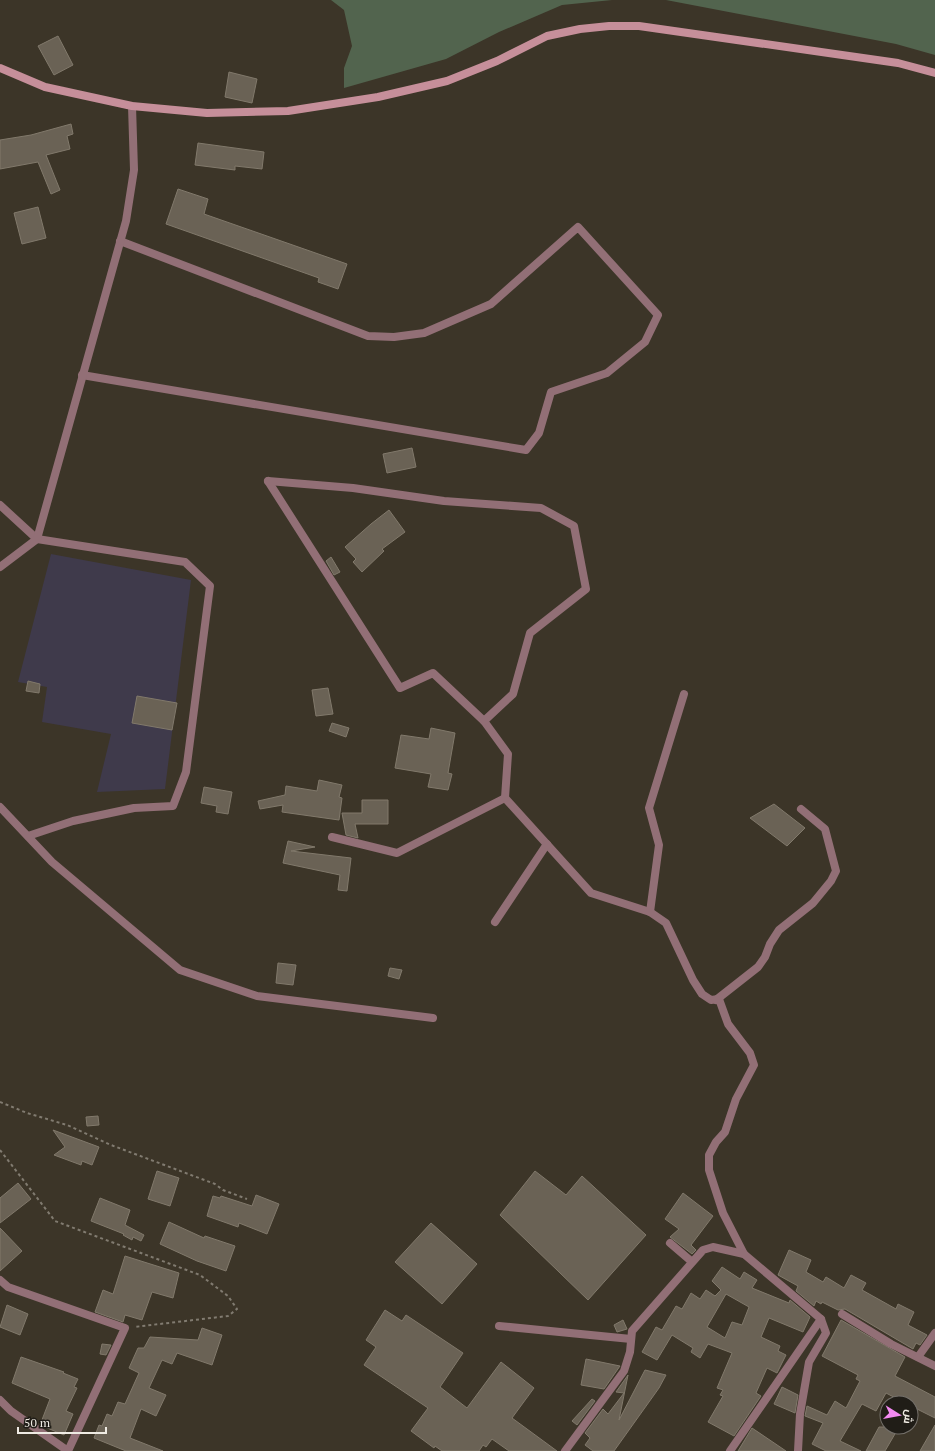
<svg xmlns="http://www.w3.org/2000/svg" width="935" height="1451" font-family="'PT Serif',Cairo,serif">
<rect width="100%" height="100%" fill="#3c3528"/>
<path fill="#3f3a4b" d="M51 554 191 580 165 789 97 792 111 734 42 722 47 687 18 682Z"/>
<g fill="#52644e">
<path d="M331 0H612L562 5 499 32 446 59 344 88V68L352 46 344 10Z"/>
<path d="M666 0H935V55L896 44Z"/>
</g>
<g fill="#6a6255" stroke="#81796b" fill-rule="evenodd">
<path d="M58 36 73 65 54 75 38 46Z"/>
<path d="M229 72 257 79 252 103 225 97Z"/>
<path d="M71 124 73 134 67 136 70 149 46 155 60 190 51 194 38 162 0 169V140L31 135Z"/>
<path d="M198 143 264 152 262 169 235 166V170L195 165Z"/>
<path d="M178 189 208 199 204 214 347 264 338 289 318 282 319 278 166 224Z"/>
<path d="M38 207 46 238 22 244 14 213Z"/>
<path d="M412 448 416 467 387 473 383 454Z"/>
<path d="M389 510 405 532 382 549 384 551 362 572 353 562 356 559 345 547 371 524Z"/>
<path d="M331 557 340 572 334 575 326 561Z"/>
<path d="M28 681 40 684 39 693 26 691Z"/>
<path d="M328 688 333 714 316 716 312 690Z"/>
<path d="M137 696 177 703 172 730 132 723Z"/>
<path d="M332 723 349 728 346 737 329 731Z"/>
<path d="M431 728 455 733 448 773 452 774 448 790 428 787 431 774 395 768 401 735 429 739Z"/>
<path d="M319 780 342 785 339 797 342 798 339 820 282 812 283 805 260 809 258 801 285 795 286 786 317 791Z"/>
<path d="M204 787 232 792 228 814 216 812 217 806 201 803Z"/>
<path d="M362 800H388V824H355L358 838 346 835 342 813H362Z"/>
<path d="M774 804 805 828 787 846 750 818Z"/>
<path d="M288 841 315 847 291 851 351 858 347 891 338 890 340 875 283 863Z"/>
<path d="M278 963 296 965 293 985 276 983Z"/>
<path d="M390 968 402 970 399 979 388 976Z"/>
<path d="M98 1116 99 1125 87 1126 86 1117Z"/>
<path d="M53 1130 99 1147 92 1165 82 1161 81 1165 54 1155 65 1147Z"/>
<path d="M157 1171 179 1178 170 1206 148 1199Z"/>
<path d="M535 1171 566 1195 582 1176 646 1235 588 1300 500 1215Z"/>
<path d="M18 1183 31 1199 0 1223V1198Z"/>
<path d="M683 1193 713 1216 691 1245 696 1250 692 1254 670 1237 679 1229 665 1219Z"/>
<path d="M256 1195 279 1204 267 1234 239 1223 238 1227 207 1216 213 1196 220 1198 221 1196 252 1206Z"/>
<path d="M100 1198 130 1210 125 1225 144 1235 141 1241 133 1237 132 1240 123 1235 124 1234 91 1221Z"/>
<path d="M169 1222 204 1238 205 1236 235 1246 226 1271 197 1261 160 1244Z"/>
<path d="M431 1223 477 1264 442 1304 395 1262Z"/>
<path d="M0 1228 22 1251 0 1271Z"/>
<path d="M789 1250 811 1260 806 1272 823 1282 826 1277 844 1288 851 1275 866 1283 862 1290 896 1309 898 1304 914 1312 908 1325 927 1335 920 1345 916 1343 913 1349 845 1309 838 1310 822 1302 821 1304 816 1301 814 1306 796 1291 798 1286 778 1275Z"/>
<path d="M125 1256 179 1273 173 1298 152 1292 142 1320 125 1315 123 1322 95 1312 103 1290 113 1294Z"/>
<path d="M722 1267 740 1279 744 1272 757 1280 752 1288 789 1303 790 1300 810 1317 803 1332 769 1318 761 1337 780 1346 778 1351 786 1355 777 1373 767 1368 756 1393 761 1396 734 1436 708 1422 723 1396 720 1395 723 1390 717 1388 732 1353 708 1344 700 1358 691 1352 693 1348 672 1335 657 1360 642 1352 656 1327 662 1330 676 1306 682 1309 691 1293 700 1299 706 1290 715 1296 721 1290 712 1281ZM726 1294 749 1307 742 1325 732 1322 725 1338 707 1327Z"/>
<path d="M7 1305 28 1314 20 1335 0 1327Z"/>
<path d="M385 1310 402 1321 406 1315 463 1353 440 1387 467 1408 501 1362 534 1388 512 1418 557 1451H509L492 1439 486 1447 483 1445 479 1451H442L435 1446 434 1448 411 1431 428 1408 364 1365 376 1347 366 1340Z"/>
<path d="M623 1320 627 1329 617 1332 614 1325Z"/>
<path d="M841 1320 905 1357 895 1376 935 1397V1418L911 1406V1403H905L886 1393 876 1411 862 1404 840 1441 861 1451H826L812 1444 823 1423 805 1416 807 1406 827 1415 835 1401 846 1408 860 1381 856 1379 858 1375 822 1356Z"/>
<path d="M202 1328 222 1335 212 1365 177 1353 172 1364 162 1360 149 1388 166 1395 156 1416 141 1409 130 1438 163 1451H126L94 1438 99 1425 102 1426 107 1414 112 1416 118 1402 125 1404 139 1373 129 1368 138 1348H144L150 1337 198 1340Z"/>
<path d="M102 1344 111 1345 106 1355 100 1354Z"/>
<path d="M21 1357 64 1372 63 1373 78 1379 74 1387 77 1388 66 1411 73 1414 64 1435 40 1425 50 1399 12 1383Z"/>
<path d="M586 1359 620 1366 604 1389 581 1385Z"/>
<path d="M645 1370 666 1375 659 1388 614 1451H593L585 1445 590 1438 585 1433 603 1409 608 1414 624 1393 616 1392 628 1375 619 1420Z"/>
<path d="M782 1387 798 1395 795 1413 774 1404Z"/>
<path d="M592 1399 595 1401 577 1425 572 1421Z"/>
<path d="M935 1425V1451H920Z"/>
<path d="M879 1427H899L885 1451H866Z"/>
<path d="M752 1428 786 1451H738Z"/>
</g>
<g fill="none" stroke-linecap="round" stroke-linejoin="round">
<g stroke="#817b70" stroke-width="2" stroke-dasharray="3 3" stroke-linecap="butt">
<path d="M0 1102 27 1113 67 1125 111 1145 215 1184 223 1190 247 1199"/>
<path d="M0 1150 55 1221 200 1275 228 1296 237 1309 228 1316 134 1327"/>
</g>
<g stroke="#926f76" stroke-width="8">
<path d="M82 375 526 450 539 433 551 392 607 373 645 342 658 315 578 227 491 304 424 333 394 337 368 336 120 241"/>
<path d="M268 481 400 688 433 673 484 721 508 754 505 798 591 893 650 912 666 923 693 980 702 994 711 1000 719 999 728 1024 750 1053 754 1065 736 1099 725 1132 716 1142 709 1155V1170L723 1213 744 1254"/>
<path d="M268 481 353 488 444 501 541 508 574 526 586 589 530 633 513 694 484 721"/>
<path d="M0 505 37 539 185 562 210 586 186 772 173 806 134 808 73 821 28 836"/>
<path d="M0 567 37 539 126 221 134 170 132 106"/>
<path d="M0 807 52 862 180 970 257 996 433 1018"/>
<path d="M332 837 397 853 505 798"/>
<path d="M650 912 659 845 649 808 684 694"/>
<path d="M495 922 547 844"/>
<path d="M716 1000 758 967 765 957 770 944 779 930 813 903 831 881 836 871 825 829 801 809"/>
<path d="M670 1243 691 1261"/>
<path d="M0 1280 8 1287 125 1328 68 1451"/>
<path d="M842 1314 891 1344 935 1366"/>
<path d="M499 1326 631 1339"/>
<path d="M918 1357 935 1333"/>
<path d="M0 1400 11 1411 68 1451"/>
<path d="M565 1451 624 1371 630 1352 632 1331 703 1250 713 1247 744 1254 821 1319 826 1333 809 1362 800 1414 798 1451"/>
<path d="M730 1451 821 1319"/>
</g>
<path stroke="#c68f9a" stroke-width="8" d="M0 68 45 87 132 106 207 113 288 111 378 97 447 81 497 61 547 36 580 29 609 26H639L898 63 935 73"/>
</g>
<g transform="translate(899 1415) rotate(101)"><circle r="19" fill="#201d17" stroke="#736f69"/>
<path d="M0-3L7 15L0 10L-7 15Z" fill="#f38af2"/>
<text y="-6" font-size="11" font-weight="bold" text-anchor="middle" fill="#efebe3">ش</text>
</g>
<path d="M18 1427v6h88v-6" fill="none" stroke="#efebe3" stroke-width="2"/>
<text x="24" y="1427" font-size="12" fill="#efebe3" stroke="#201d17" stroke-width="3" paint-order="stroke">50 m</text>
</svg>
